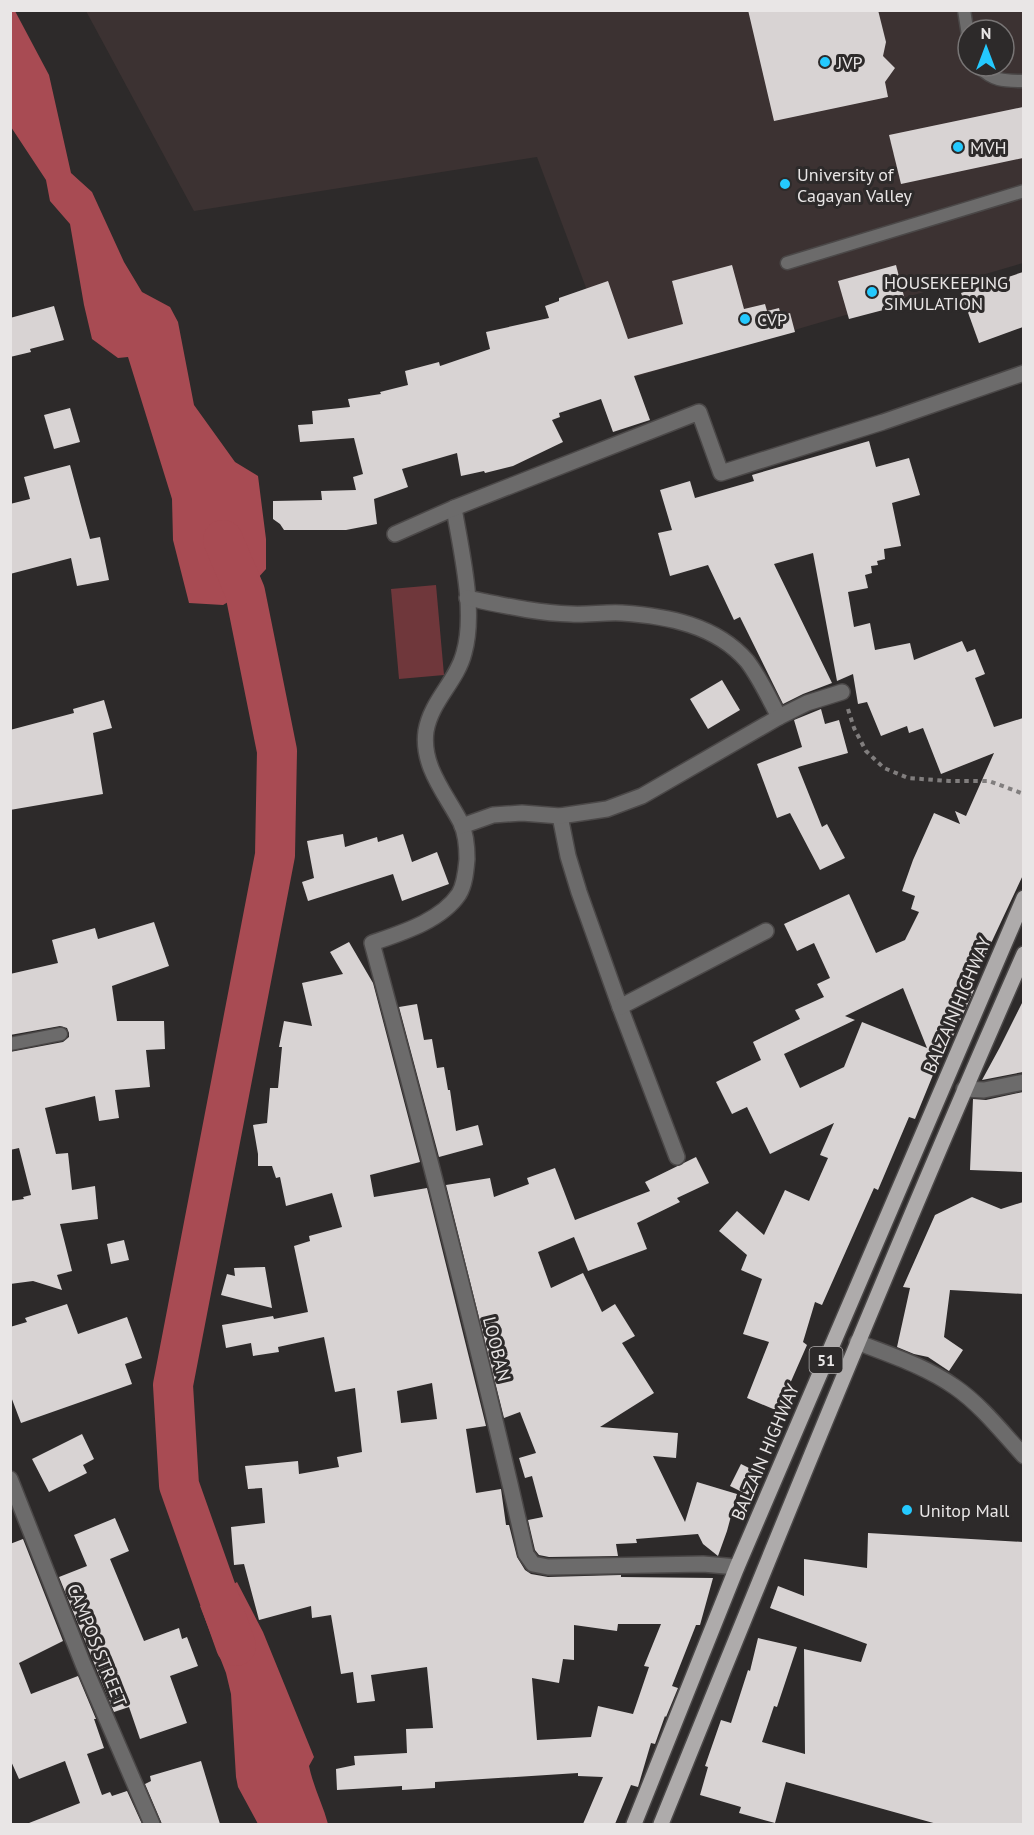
<svg xmlns="http://www.w3.org/2000/svg" width="1034" height="1835" font-family="'PT Sans',sans-serif">
<rect width="100%" height="100%" fill="#2d2a2a"/>
<path fill="#3c3232" fill-rule="evenodd" d="M86 11H1023V263L621 381 537 157 194 211ZM968 30H1004V66H968Z"/>
<path fill="#6f373b" d="M436 585 444 675 399 679 391 589Z"/>
<g fill="#a84b53">
<path d="M10 11H15L49 75 71 173 92 192 124 262 142 292 170 307 178 322 194 405 235 462 258 476 266 539V569L245 592 223 605 189 603 173 540 172 499 128 357 118 358 92 339 84 305 70 224 50 201 46 180 11 127Z"/>
<path d="M237 1582 263 1632 314 1757 309 1766C313 1786 323 1805 328 1824H258L238 1787 236 1777 231 1694 226 1673 200 1606Z"/>
</g>
<g fill="none" stroke-linecap="round" stroke-linejoin="round">
<path stroke="#a84b53" stroke-width="40" d="M223 540 245 592 277 751 275 855 173 1385 179 1485 236 1646"/>
</g>
<g fill="#d8d3d3" fill-rule="evenodd">
<path d="M748 10H878L886 42 883 56 895 68 885 82 888 97 774 121Z"/>
<path d="M1023 107V158L901 184 889 135Z"/>
<path d="M732 265 744 309 765 304 767 311 779 308 781 316 790 313 795 332 634 376 650 420 613 432 601 399 559 413 560 417 552 420 563 442 513 466 485 473 484 471 461 476 457 453 402 469 408 487 374 499 377 524 346 530H284L280 524 273 519V501L322 500 321 491 356 490 353 477 363 474 354 438 300 442 298 425 313 424 312 411 350 407 348 399 381 394 380 392 408 385 405 371 439 362 440 366 490 349 486 332 549 318 545 306 559 301V298L608 281 628 339 683 324 672 281Z"/>
<path d="M896 265 906 304 849 319 838 281Z"/>
<path d="M1023 272V327L979 343 961 293Z"/>
<path d="M54 306 64 340 30 349 31 352 10 357V318Z"/>
<path d="M70 408 80 442 54 449 44 415Z"/>
<path d="M869 441 876 467 909 458 920 495 892 503 901 546 884 549 885 559 877 561 878 565 871 566 872 573 865 575 868 588 848 592 854 627 870 623 875 650 910 643 914 660 962 641 967 652 975 649 985 674 975 678 994 727 1023 718V875L970 988 974 990 949 1045 946 1043 915 1119 909 1117 878 1190 874 1188 822 1305 815 1302 803 1342 807 1345 778 1411 747 1398 769 1342 743 1334 762 1279 741 1270 747 1255 719 1231 737 1211 764 1235 785 1190 809 1201 828 1158 820 1155 834 1123 770 1154 747 1107 732 1114 716 1082 761 1060 753 1042 800 1019 795 1010 824 997 817 984 830 978 814 943 797 951 784 924 849 894 876 953 905 940 919 912 911 909 915 896 902 891 913 860 934 813 960 824 955 811 966 816 994 753 941 774 923 728 909 733 907 726 881 736 867 702 858 704 853 674 837 681 813 553 774 564 832 683 803 694 783 704 740 617 734 620 708 565 670 576 658 533 672 530 660 490 690 481 695 498 754 481 752 475ZM903 988 927 1048 862 1022 844 1067 800 1088 784 1054 855 1020 845 1016Z"/>
<path d="M70 465 90 539 100 537 109 580 77 586 71 558 10 574V504L30 499 24 477Z"/>
<path d="M722 680 740 710 708 729 690 699Z"/>
<path d="M104 700 112 728 93 733 103 794 10 810V730L74 713 73 709Z"/>
<path d="M821 709 825 724 839 720 848 753 798 767 822 827 827 824 845 858 820 870 790 813 777 818 757 764 802 747 794 720Z"/>
<path d="M343 834 345 847 377 837 378 842 403 834 412 862 437 852 449 884 402 901 393 874 308 901 302 882 314 878 307 841Z"/>
<path d="M154 922 169 966 112 986 117 1021H164L165 1049 146 1050 150 1087 115 1090 119 1118 99 1121 95 1096 45 1108 56 1154 68 1153 72 1190 95 1186 98 1219 60 1224 72 1271 57 1275 62 1290 33 1281 10 1284V1201L24 1199 23 1197 31 1195 19 1148 10 1150V1052L63 1042 69 1037V1033L67 1028 60 1026 10 1035V974L58 963 52 940 95 928 98 939Z"/>
<path d="M349 942 373 983 420 1162 370 1175 374 1197 427 1188 486 1426 466 1429 476 1493 501 1489 506 1525H509L517 1557 525 1570 531 1574 548 1577 621 1575V1577L713 1578 700 1625H696L672 1686 678 1688 666 1717 665 1716 655 1744 651 1743 638 1787 631 1785 615 1824H583L603 1777 578 1776V1773L435 1782V1788L402 1790V1786L337 1790 336 1769 355 1765 354 1756 407 1753 406 1729 433 1728 427 1667 371 1675 375 1701 357 1703 353 1672 341 1674 331 1615 312 1618 311 1606 259 1620 244 1564 234 1565 231 1527 265 1523 262 1488 248 1489 245 1466 298 1461 299 1474 339 1467 337 1457 362 1452 355 1388 335 1392 324 1337 278 1347 279 1352 253 1356 251 1343 226 1348 222 1325 273 1316 274 1319 308 1312 294 1246 310 1241 309 1236 342 1227 332 1193 286 1206 280 1177 276 1178 272 1166H258V1154L253 1125 267 1123 270 1088H278L282 1047H279L284 1021 312 1026 302 983 343 974 330 952ZM432 1383 437 1419 401 1423 397 1391ZM618 1624H661L644 1666 649 1667 633 1714 598 1706 591 1737 537 1740 532 1678 559 1683 563 1659 574 1660V1625L617 1631Z"/>
<path d="M1023 1001V1072L982 1080 1000 1047Z"/>
<path d="M417 1004 424 1040 432 1039 437 1068 444 1067 448 1090H450L456 1131 478 1125 483 1145 439 1157 399 1007Z"/>
<path d="M1023 1092V1172L970 1170 973 1099 986 1100Z"/>
<path d="M696 1157 709 1183 677 1198 680 1202 637 1223 647 1249 588 1271 574 1237 538 1252 551 1288 583 1273 602 1312 615 1304 635 1336 622 1343 654 1393 600 1427 678 1433 676 1458 653 1456 685 1522 697 1482 737 1494 727 1531 718 1556 703 1544 698 1534 636 1539 637 1543 616 1544 618 1556 549 1557 539 1555 535 1550 528 1520 543 1517 532 1476 525 1478 519 1458 536 1453 520 1412 504 1418 446 1185 490 1178 494 1197 529 1184 527 1178 555 1168 575 1220 650 1191 645 1182Z"/>
<path d="M972 1197 1001 1209 1023 1202V1294L950 1290 944 1337 963 1350 949 1371 928 1357 914 1354 897 1347 910 1288 903 1287 935 1215Z"/>
<path d="M124 1240 129 1260 111 1264 107 1244Z"/>
<path d="M265 1267 272 1308 221 1295 227 1274 235 1276 234 1268Z"/>
<path d="M67 1304 78 1334 127 1317 142 1358 125 1364 132 1384 21 1423 10 1394V1327L27 1322 25 1318Z"/>
<path d="M82 1434 94 1459 83 1465 87 1473 49 1492 32 1459Z"/>
<path d="M741 1464 759 1473 748 1495 730 1486Z"/>
<path d="M115 1518 129 1551 110 1559 144 1641 179 1628 182 1639 187 1637 198 1666 170 1676 187 1723 140 1739 129 1707 114 1712 59 1577 87 1566 74 1535Z"/>
<path d="M868 1533 1023 1542V1824H937L786 1782 775 1823 739 1813 741 1807 700 1795 708 1767 705 1766 721 1720 731 1723 748 1670 750 1671 758 1638 797 1647 777 1707 774 1706 762 1742 805 1754 804 1649 861 1662 867 1644 770 1608 778 1586 804 1596V1559L867 1568Z"/>
<path d="M23 1539 63 1641 19 1663 31 1694 78 1676 96 1719H94L104 1748 87 1754 102 1795 110 1792 112 1796 127 1791 142 1824H29V1823L80 1803 65 1761 19 1779 10 1759V1544Z"/>
<path d="M201 1761 220 1824H162L145 1784 151 1781 150 1776Z"/>
</g>
<g fill="none" stroke-linecap="round" stroke-linejoin="round">
<g stroke="#4b4848" stroke-width="15">
<g id="service">
<path d="M964 10 968 35"/>
<path d="M978 66C993 81 1003 81 1024 81"/>
<path d="M787 263 1024 191"/>
<path d="M10 1044 61 1034"/>
</g>
</g>
<g stroke="#4b4848" stroke-width="18">
<g id="minor">
<path d="M454 508C461 551 476 611 464 653 457 681 431 701 426 731 421 766 446 794 461 823 466 834 467 847 467 859 466 870 465 884 459 894 441 921 401 933 372 943 427 1146 480 1349 526 1554L533 1564 548 1567 703 1564 737 1567"/>
<path d="M395 534 454 508 699 412 721 473 883 422 1024 373"/>
<path d="M467 598C502 605 536 613 571 614 588 615 605 612 622 613 667 616 716 625 747 661 760 678 769 698 779 717"/>
<path d="M560 816 568 856 579 892 620 1007 677 1157"/>
<path d="M462 826 493 815 522 813 560 816 607 809 642 796 779 717 807 703 842 692"/>
<path d="M620 1007 766 931"/>
<path d="M964 1089 984 1090 1024 1082"/>
<path d="M857 1342C890 1355 925 1366 955 1387 981 1405 1002 1432 1024 1456"/>
</g>
</g>
<g stroke="#4b4848" stroke-width="18">
<path id="tertiary" d="M10 1479 83 1664 152 1824"/>
</g>
<g stroke="#4b4848" stroke-width="18">
<g id="primary">
<path d="M634 1824 737 1567 1024 898"/>
<path d="M661 1824C779 1533 897 1242 1024 954"/>
</g>
</g>
<path stroke="#817e7e" stroke-width="4" stroke-dasharray="4.5 4.5" stroke-linecap="butt" d="M848 709 854 728 866 751 884 768 908 778 949 781H989L1024 794"/>
<use href="#service" stroke="#6c6b6b" stroke-width="12"/>
<use href="#minor" stroke="#6c6b6b" stroke-width="15"/>
<use href="#tertiary" stroke="#6c6b6b" stroke-width="15"/>
<use href="#primary" stroke="#aeabab" stroke-width="15"/>
</g>
<g fill="#24c9fe" stroke="#2d2a2a" stroke-width="2">
<circle cx="825" cy="62" r="6"/>
<circle cx="958" cy="147" r="6"/>
<circle cx="785" cy="184" r="6"/>
<circle cx="872" cy="292" r="6"/>
<circle cx="745" cy="319" r="6"/>
<circle cx="907" cy="1510" r="6"/>
</g>
<g text-anchor="middle" dominant-baseline="central" stroke-width="6" stroke-linejoin="round" paint-order="stroke">
<rect fill="#2d2a2a" stroke="#b1aeae" stroke-width="1.5" x="809.5" y="1347" width="33" height="26" rx="4.5"/>
<g font-size="16" font-weight="bold" fill="#e9e6e6">
<text x="826" y="1360">51</text>
</g>
<g font-size="18" fill="#e9e6e6" stroke="#2d2a2a" text-anchor="start">
<text x="837" y="62">JVP</text>
<text x="970" y="147">MVH</text>
<text x="797" y="174">University of<tspan x="797" dy="21">Cagayan Valley</tspan></text>
<text x="884" y="282">HOUSEKEEPING<tspan x="884" dy="21">SIMULATION</tspan></text>
<text x="757" y="319">CVP</text>
<text x="919" y="1510">Unitop Mall</text>
</g>
<g font-size="18" fill="#e9e6e6" stroke="#2d2a2a">
<text transform="translate(957 1005) rotate(-67)">BALZAIN HIGHWAY</text>
<text transform="translate(497 1349) rotate(76)">LOOBAN</text>
<text transform="translate(765 1452) rotate(-67)">BALZAIN HIGHWAY</text>
<text transform="translate(97 1645) rotate(68)">CAMPOS STREET</text>
</g>
</g>
<rect width="1034" height="1835" fill="none" stroke="#e9e6e6" stroke-width="24"/>
<g transform="translate(986 48)"><circle r="28" fill="#2d2a2a" stroke="#787575" stroke-width="1.5"/>
<path d="M0-4.5L10 22L0 15L-10 22Z" fill="#24c9fe"/>
<text y="-9" font-size="16" font-weight="bold" text-anchor="middle" fill="#e9e6e6">N</text>
</g>
</svg>
